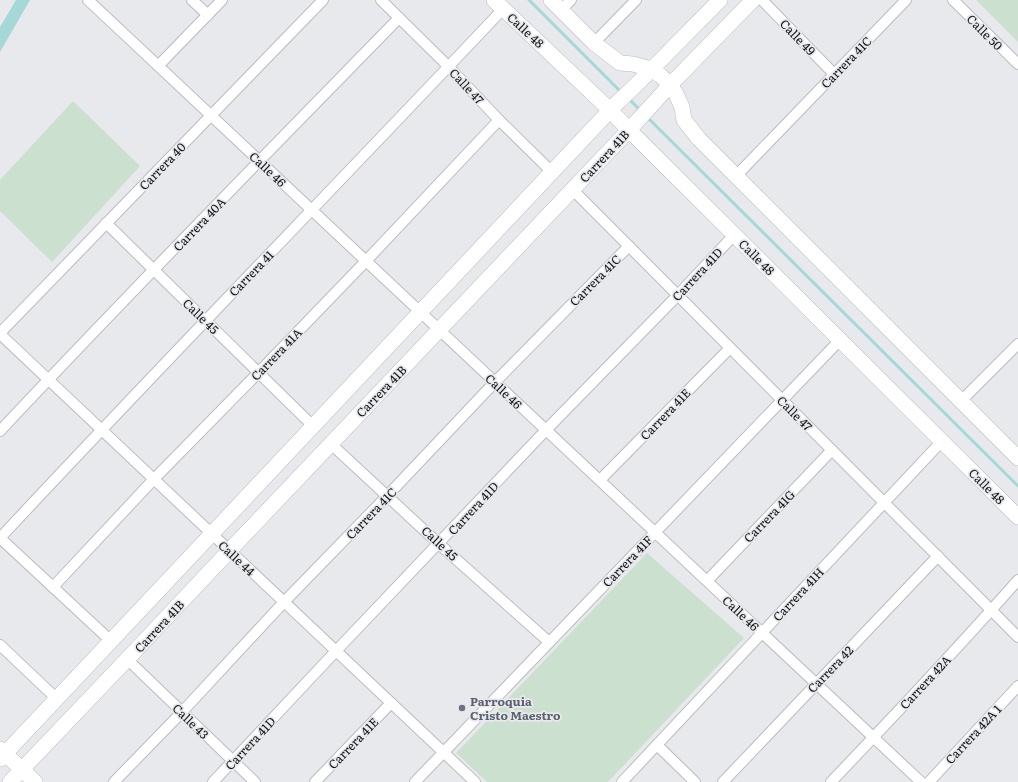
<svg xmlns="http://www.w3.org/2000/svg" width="1018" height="782" font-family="Literata,serif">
<rect width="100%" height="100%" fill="#e8e9ed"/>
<g fill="#cbe0cf">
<path d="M976 0H1018V42Z"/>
<path d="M73 101 140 166 52 262 0 211V180Z"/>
<path d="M647 553 744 638 608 782H487L456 753Z"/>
</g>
<path fill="#a5d8d7" d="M16 0H30L0 52V27Z"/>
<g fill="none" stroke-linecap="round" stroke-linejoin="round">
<g stroke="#a5d8d7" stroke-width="3">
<path d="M529 0 621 92"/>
<path d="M628 98 641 111"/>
<path d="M647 117 1018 486"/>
</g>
<g stroke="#babbbf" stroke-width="12">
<g id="street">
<path d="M88 0 921 782"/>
<path d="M192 0 208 15"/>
<path d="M381 0 448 66 499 120 552 172"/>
<path d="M762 0 834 74"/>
<path d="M953 0 1018 64"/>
<path d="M561 10 571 0"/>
<path d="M594 43 636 0"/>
<path d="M158 66 222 0"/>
<path d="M736 176 906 0"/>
<path d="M572 189 1018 637"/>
<path d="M106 223 313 426"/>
<path d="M0 333 323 0"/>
<path d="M0 334 475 782"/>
<path d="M961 401 1018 344"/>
<path d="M0 431C131 291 265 155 399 18"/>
<path d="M331 444 439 544 549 642"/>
<path d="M600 480 730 348"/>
<path d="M0 538C166 360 336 186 503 9"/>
<path d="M0 538 111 641"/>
<path d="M707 581 832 450"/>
<path d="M53 587 154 479 258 373 366 261 499 120"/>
<path d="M0 645 57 699"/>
<path d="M127 659 255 782"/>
<path d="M657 745 695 782"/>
<path d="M114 782 182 712 284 602 388 495 495 382 629 246"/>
<path d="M213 782 336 651 546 430 678 295 734 235"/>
<path d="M315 782 391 703"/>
<path d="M415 782 840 340"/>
<path d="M622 782 942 441"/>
<path d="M723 782 938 556"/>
<path d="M831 782C894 716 957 649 1018 580"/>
<path d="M929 782 1018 686"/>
</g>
</g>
<g stroke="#babbbf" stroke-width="16">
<g id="secondary">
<path d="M494 0 610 110 629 130 1018 517"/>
<path d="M551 0 594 43 620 63 633 64 651 69 661 76 670 85 675 92 682 107 684 120 699 139 1018 458"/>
<path d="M0 749 35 782"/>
<path d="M0 759 615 105 639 82 720 0"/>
<path d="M10 782 134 652 230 550 629 130 670 85 753 0"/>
</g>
</g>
<use href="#street" stroke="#fff" stroke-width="10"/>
<use href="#secondary" stroke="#fff" stroke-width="15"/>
</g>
<circle fill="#6b7280" stroke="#e8e9ed" stroke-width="1.5" cx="462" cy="708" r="4"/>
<g text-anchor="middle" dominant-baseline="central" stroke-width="3.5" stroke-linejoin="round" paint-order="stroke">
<g font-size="12" fill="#131415" stroke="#e8e9ed">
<text transform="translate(526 30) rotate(43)">Calle 48</text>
<text transform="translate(985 32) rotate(45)">Calle 50</text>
<text transform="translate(798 37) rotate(46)">Calle 49</text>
<text transform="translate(846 62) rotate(-46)">Carrera 41C</text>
<text transform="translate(467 86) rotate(47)">Calle 47</text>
<text transform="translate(604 156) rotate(-47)">Carrera 41B</text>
<text transform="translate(162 166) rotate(-46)">Carrera 40</text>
<text transform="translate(268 169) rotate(43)">Calle 46</text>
<text transform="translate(199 224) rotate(-46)">Carrera 40A</text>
<text transform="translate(757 257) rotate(45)">Calle 48</text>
<text transform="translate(251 273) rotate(-46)">Carrera 41</text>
<text transform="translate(697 274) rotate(-47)">Carrera 41D</text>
<text transform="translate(595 280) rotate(-45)">Carrera 41C</text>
<text transform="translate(201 316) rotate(44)">Calle 45</text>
<text transform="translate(276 354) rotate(-46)">Carrera 41A</text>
<text transform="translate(381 391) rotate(-46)">Carrera 41B</text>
<text transform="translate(504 391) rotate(43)">Calle 46</text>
<text transform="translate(795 413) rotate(45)">Calle 47</text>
<text transform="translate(665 414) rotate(-46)">Carrera 41E</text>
<text transform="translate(987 486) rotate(45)">Calle 48</text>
<text transform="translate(473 508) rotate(-47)">Carrera 41D</text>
<text transform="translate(371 513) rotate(-46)">Carrera 41C</text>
<text transform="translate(769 516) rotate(-46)">Carrera 41G</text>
<text transform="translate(440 543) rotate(43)">Calle 45</text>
<text transform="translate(237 558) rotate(43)">Calle 44</text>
<text transform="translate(627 561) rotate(-46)">Carrera 41F</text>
<text transform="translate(798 594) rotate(-47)">Carrera 41H</text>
<text transform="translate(741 613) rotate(43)">Calle 46</text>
<text transform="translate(159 626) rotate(-47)">Carrera 41B</text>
<text transform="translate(830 669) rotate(-46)">Carrera 42</text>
<text transform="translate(925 682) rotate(-47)">Carrera 42A</text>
<text transform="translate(191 721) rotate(44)">Calle 43</text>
<text transform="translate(973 734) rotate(-47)">Carrera 42A 1</text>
<text transform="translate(250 743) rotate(-47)">Carrera 41D</text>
<text transform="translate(353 743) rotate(-46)">Carrera 41E</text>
</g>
<g font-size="12" font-weight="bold" fill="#5b616d" stroke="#e8e9ed" text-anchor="start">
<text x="470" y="701">Parroquia<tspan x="470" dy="14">Cristo Maestro</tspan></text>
</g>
</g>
</svg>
